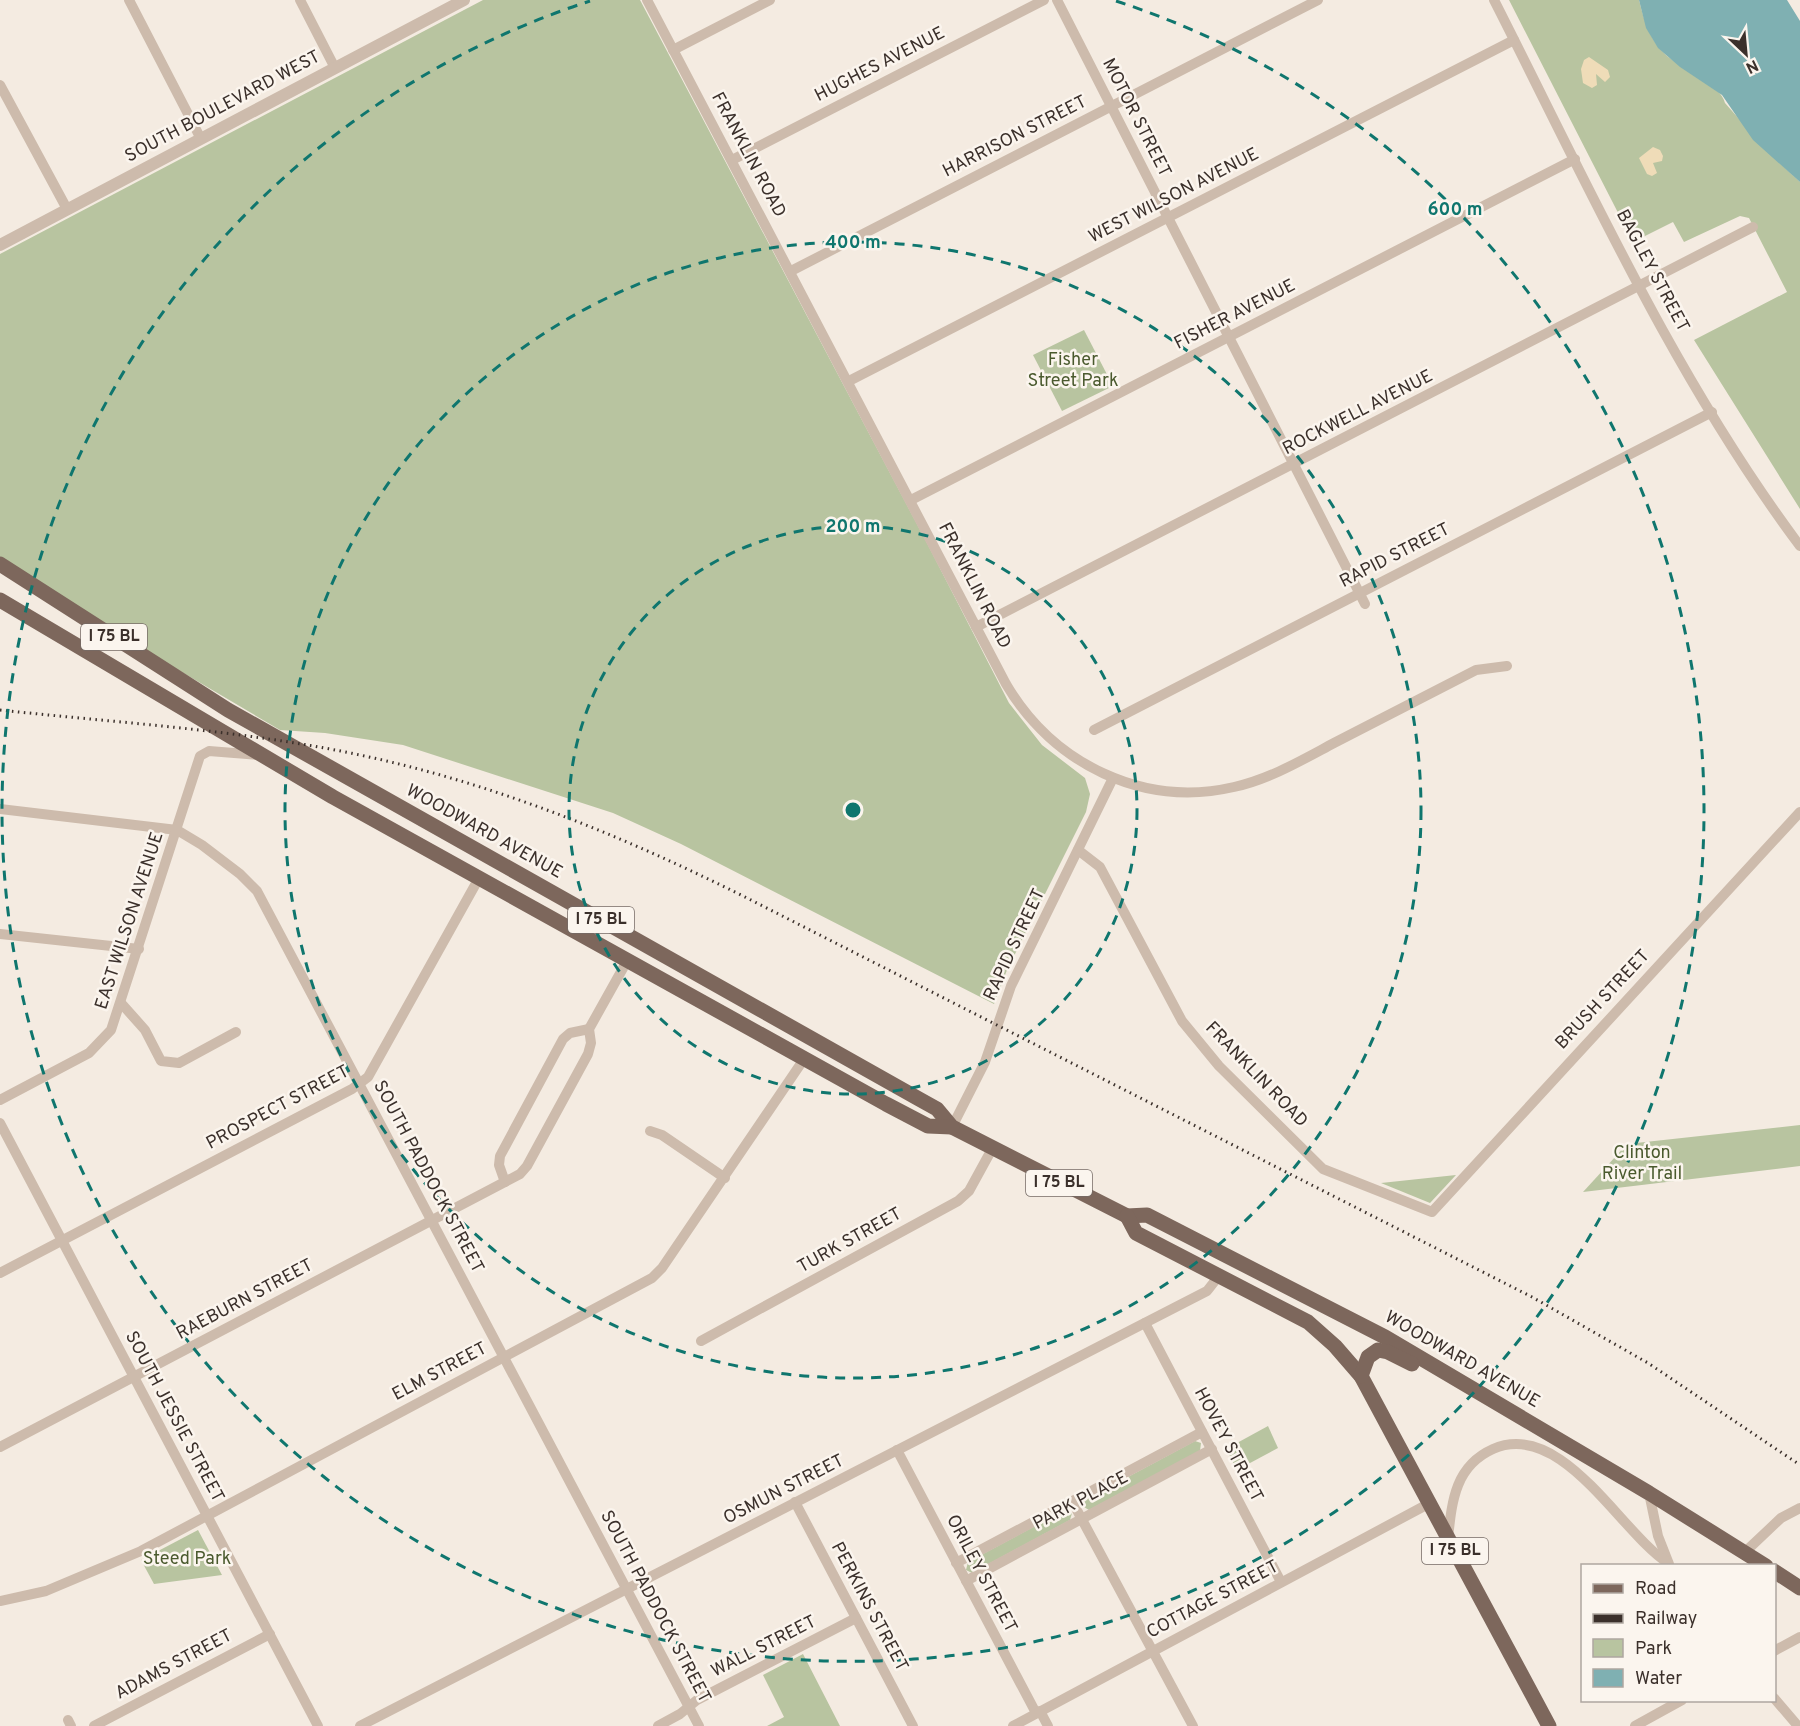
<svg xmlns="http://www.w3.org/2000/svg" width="1800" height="1726" font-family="Overpass,sans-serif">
<rect width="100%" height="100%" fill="#f4ebe1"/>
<g fill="#b8c4a0">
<path d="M483 0H640L928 545 1009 703 1042 745 1085 778 1090 794 1086 812 1007 970 994 1004 681 844 613 813 403 745 325 733 280 730 0 565V254Z"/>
<path d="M1509 0H1639C1644 20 1649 39 1665 54 1679 68 1721 84 1725 103L1769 153 1800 182V509L1694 340 1787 292 1749 218 1740 216 1684 242 1673 222 1633 242Z"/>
<path d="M1084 330 1113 386 1062 411 1033 355Z"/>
<path d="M1800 1125V1166L1583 1192 1627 1144Z"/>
<path d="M1456 1175 1430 1203 1381 1183Z"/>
<path d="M1268 1426 1278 1448 1237 1470 1226 1449Z"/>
<path d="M1195 1441 1201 1443 1200 1451 1089 1510 1084 1507 1083 1501Z"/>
<path d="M1065 1510 1072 1513 1070 1520 972 1573 966 1570 968 1562Z"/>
<path d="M198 1530 222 1575 154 1584 141 1560Z"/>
<path d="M803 1654 840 1726H767L784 1717 763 1675Z"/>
</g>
<g fill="#efdcb8">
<path d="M1589 57 1608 70 1610 77 1605 82 1596 74 1597 85 1592 88 1583 83 1581 69 1584 60Z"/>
<path d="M1653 147 1660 150 1663 156 1662 161 1653 163 1657 173 1652 176 1647 174 1639 158Z"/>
</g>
<path fill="#7fb0b2" d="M1639 0H1787L1800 21V182L1753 140 1722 95 1680 67 1658 48 1646 28Z"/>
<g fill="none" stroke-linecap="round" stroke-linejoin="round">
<g stroke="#cdbbac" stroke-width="10">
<path d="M129 0 201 139"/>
<path d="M300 0 335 68"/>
<path d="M647 0 1006 684C1053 764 1143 808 1234 787 1270 779 1302 760 1334 743 1381 719 1428 695 1476 670L1507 666"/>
<path d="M1057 0 1365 604"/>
<path d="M1494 0C1588 185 1675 379 1800 546"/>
<path d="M673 50 770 0"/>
<path d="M0 85 67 209"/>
<path d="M732 160 1044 0"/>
<path d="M791 271 1318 0"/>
<path d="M849 381 1514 40"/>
<path d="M911 500 1575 159"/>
<path d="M976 627 1753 227"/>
<path d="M1094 730 1712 412"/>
<path d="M0 809 177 830 202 845 240 874 257 891 699 1726"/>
<path d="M1078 850 1100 867 1182 1021 1219 1066 1323 1169 1432 1212 1800 812"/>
<path d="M0 934 139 949"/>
<path d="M121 1003 145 1030 161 1061 179 1063 236 1032"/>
<path d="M0 1100 89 1053 111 1030 200 756 209 751 260 755"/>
<path d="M0 1123 318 1726"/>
<path d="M952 1127 985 1062 1011 986 1113 778"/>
<path d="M650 1131 662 1135 725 1178"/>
<path d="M505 1182 499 1165 500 1156 563 1039 570 1033 589 1029"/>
<path d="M0 1273 352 1089 368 1077 479 878"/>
<path d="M1145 1323 1281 1582"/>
<path d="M701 1341 958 1201 969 1191 992 1149"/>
<path d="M0 1447 520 1174 527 1166 588 1054 591 1043 589 1029 627 961"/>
<path d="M897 1450 1036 1713"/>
<path d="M1649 1493 1658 1536 1669 1564"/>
<path d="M1072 1501 1193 1726"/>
<path d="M795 1502 913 1726"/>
<path d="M1448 1538C1452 1501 1455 1466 1493 1449 1562 1419 1620 1532 1668 1563"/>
<path d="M1745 1552 1781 1518 1800 1508"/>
<path d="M956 1563 1202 1432"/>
<path d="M966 1581 1212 1449"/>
<path d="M0 1601 46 1591 141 1551 652 1278 662 1268 804 1059"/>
<path d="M1774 1651 1800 1637"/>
<path d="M1774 1698 1798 1726"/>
<path d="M1040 1711 1048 1726"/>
<path d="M68 1720 71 1726"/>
<path d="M94 1726 270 1634"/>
<path d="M360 1726 1207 1291 1218 1277"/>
<path d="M658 1726 680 1714 697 1700 856 1618"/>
<path d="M1013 1726 1430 1503"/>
<path d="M1635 1726 1682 1700"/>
</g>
<path stroke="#cdbbac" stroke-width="12" d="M0 245 464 0"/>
<g stroke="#7d675c" stroke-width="15">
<path d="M0 564 228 710 919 1099 937 1109 952 1127 1127 1216 1147 1215 1385 1337 1649 1493 1766 1566"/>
<path d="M0 600 333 797 886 1104 928 1126 952 1127"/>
<path d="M1127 1216 1136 1233 1308 1322 1335 1346 1361 1376 1549 1726"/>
<path d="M1361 1376 1368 1357 1378 1350 1388 1352 1412 1364"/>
<path d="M1774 1571 1800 1588"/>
</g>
<path stroke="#3b302b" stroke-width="3" stroke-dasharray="1.5 4.5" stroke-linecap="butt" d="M0 710C120 723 242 730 360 755 496 784 623 836 747 898L1532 1297 1648 1363 1800 1465"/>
</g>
<g fill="none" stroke="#0f766e" stroke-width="3" stroke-dasharray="10 8">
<circle cx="853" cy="810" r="284"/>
<circle cx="853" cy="810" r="568"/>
<path d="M1116 1A851 851 0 1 1 590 1"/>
</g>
<g text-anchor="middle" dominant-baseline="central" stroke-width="5" stroke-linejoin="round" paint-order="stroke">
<g fill="#fbf5ee" stroke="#756b66" stroke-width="1.5">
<rect x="81" y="624" width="66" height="26" rx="4.5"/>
<rect x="568" y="907" width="66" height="26" rx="4.5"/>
<rect x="1026" y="1170" width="66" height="26" rx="4.5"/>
<rect x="1422" y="1538" width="66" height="26" rx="4.5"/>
</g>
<g font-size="16" font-weight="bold" fill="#3b302b">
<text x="114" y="637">I 75 BL</text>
<text x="601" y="920">I 75 BL</text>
<text x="1059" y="1183">I 75 BL</text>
<text x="1455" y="1551">I 75 BL</text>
</g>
<g font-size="18" fill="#3b302b" stroke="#fbf5ee">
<text transform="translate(880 65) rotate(-27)">HUGHES AVENUE</text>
<text transform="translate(223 107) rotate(-28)">SOUTH BOULEVARD WEST</text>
<text transform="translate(1136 118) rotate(63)">MOTOR STREET</text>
<text transform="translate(1015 137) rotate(-27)">HARRISON STREET</text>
<text transform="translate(748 155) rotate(62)">FRANKLIN ROAD</text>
<text transform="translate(1174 196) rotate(-27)">WEST WILSON AVENUE</text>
<text transform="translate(1652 271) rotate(62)">BAGLEY STREET</text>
<text transform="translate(1235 315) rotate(-27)">FISHER AVENUE</text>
<text transform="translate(1358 413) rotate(-27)">ROCKWELL AVENUE</text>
<text transform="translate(1395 556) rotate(-27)">RAPID STREET</text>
<text transform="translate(974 586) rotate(63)">FRANKLIN ROAD</text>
<text transform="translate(484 832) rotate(29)">WOODWARD AVENUE</text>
<text transform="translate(130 921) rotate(-72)">EAST WILSON AVENUE</text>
<text transform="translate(1015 945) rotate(-65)">RAPID STREET</text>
<text transform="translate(1603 1000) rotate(-47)">BRUSH STREET</text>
<text transform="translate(1256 1075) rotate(46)">FRANKLIN ROAD</text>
<text transform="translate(278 1108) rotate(-28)">PROSPECT STREET</text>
<text transform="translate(428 1177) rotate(62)">SOUTH PADDOCK STREET</text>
<text transform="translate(850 1241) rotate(-29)">TURK STREET</text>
<text transform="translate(245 1300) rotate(-28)">RAEBURN STREET</text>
<text transform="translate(1462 1360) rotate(30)">WOODWARD AVENUE</text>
<text transform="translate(440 1372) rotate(-28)">ELM STREET</text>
<text transform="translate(174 1417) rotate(62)">SOUTH JESSIE STREET</text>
<text transform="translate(1228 1445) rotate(62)">HOVEY STREET</text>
<text transform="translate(784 1490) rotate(-27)">OSMUN STREET</text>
<text transform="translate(1081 1501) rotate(-28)">PARK PLACE</text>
<text transform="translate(981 1574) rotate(62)">ORILEY STREET</text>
<text transform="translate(1213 1600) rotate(-28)">COTTAGE STREET</text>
<text transform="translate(655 1607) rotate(62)">SOUTH PADDOCK STREET</text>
<text transform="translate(869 1607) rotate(62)">PERKINS STREET</text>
<text transform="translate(764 1647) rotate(-27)">WALL STREET</text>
<text transform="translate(174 1665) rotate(-28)">ADAMS STREET</text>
</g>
<g font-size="18" fill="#4a5a2e" stroke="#fbf5ee">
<text x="1073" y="360">Fisher<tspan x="1073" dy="21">Street Park</tspan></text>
<text x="1642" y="1153">Clinton<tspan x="1642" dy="21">River Trail</tspan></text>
<text x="187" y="1559">Steed Park</text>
</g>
</g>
<circle cx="853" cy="810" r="9" fill="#0f766e" stroke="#fbf5ee" stroke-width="3"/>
<g font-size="18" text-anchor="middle" font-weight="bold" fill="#0f766e" stroke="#fbf5ee" stroke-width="5" stroke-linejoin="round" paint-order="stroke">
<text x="1455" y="215">600 m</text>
<text x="853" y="248">400 m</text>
<text x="853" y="532">200 m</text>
</g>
<rect x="1581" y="1564" width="195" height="138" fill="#fbf5ee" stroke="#aea6a0" stroke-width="1.5"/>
<rect x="1593" y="1584" width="30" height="9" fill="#7d675c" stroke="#aea6a0" stroke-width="1.5"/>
<text x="1635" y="1594" font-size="18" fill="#3b302b">Road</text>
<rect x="1593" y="1614" width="30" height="9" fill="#3b302b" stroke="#aea6a0" stroke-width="1.5"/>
<text x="1635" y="1624" font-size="18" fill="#3b302b">Railway</text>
<rect x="1593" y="1639" width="30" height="18" fill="#b8c4a0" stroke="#aea6a0" stroke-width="1.5"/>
<text x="1635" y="1654" font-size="18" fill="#3b302b">Park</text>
<rect x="1593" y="1669" width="30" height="18" fill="#7fb0b2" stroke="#aea6a0" stroke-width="1.5"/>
<text x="1635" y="1684" font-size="18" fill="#3b302b">Water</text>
<g transform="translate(1746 54) rotate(154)" stroke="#fbf5ee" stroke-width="4.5" paint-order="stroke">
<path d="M0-4.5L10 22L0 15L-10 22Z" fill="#3b302b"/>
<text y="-9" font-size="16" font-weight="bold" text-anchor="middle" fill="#3b302b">N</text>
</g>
</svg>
